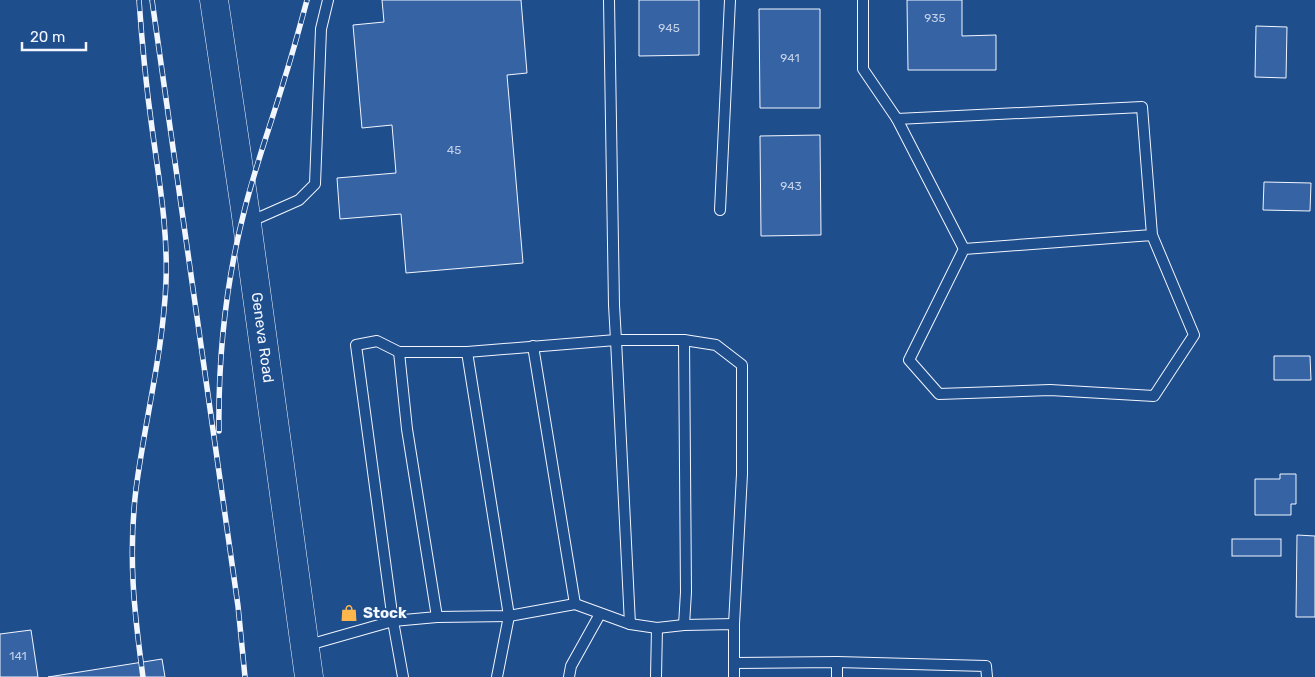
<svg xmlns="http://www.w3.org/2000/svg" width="1315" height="677" font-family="Rubik,sans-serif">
<rect width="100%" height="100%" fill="#1f4e8c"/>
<g fill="#3563a3" stroke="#f2f6ff">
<path d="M382 0H521L527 73 507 75 523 263 406 273 401 214 340 219 337 178 396 173 392 125 362 128 353 25 384 22Z"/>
<path d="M639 0H699V55L639 56Z"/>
<path d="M907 0H962V36L996 35V70H908Z"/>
<path d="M759 9H820V108H760Z"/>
<path d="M1256 26 1287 27 1286 78 1255 77Z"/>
<path d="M820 135 821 235 761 236 760 136Z"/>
<path d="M1264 182 1311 183 1310 211 1263 210Z"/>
<path d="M1274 356H1310L1311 380H1274Z"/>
<path d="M1280 474H1296V504H1291V515H1255V479H1280Z"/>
<path d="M1297 535 1315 536V617H1296Z"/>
<rect x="1232" y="539" width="49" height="17"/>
<path d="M31 630 38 677H0V634Z"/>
<path d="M162 659 165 677H48Z"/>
</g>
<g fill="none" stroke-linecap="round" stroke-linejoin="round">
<g stroke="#f2f6ff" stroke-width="12">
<g id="lane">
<path d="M609 0 614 305 616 340H684L686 592 684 625"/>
<path d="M863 0V69L897 119 1142 107 1152 235 1194 335 1154 396 1050 390 939 394 909 360 964 249 1152 235"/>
<path d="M897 119 964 249"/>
<path d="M720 210 730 0"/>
<path d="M247 223 299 200 315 184 321 29 328 0"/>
<path d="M684 340 716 345 742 365V474L734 624"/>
<path d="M533 346 575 604"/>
<path d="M399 352 377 341 356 345 393 621 403 677"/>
<path d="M467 352 509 616 497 677"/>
<path d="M437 617 509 616 575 604 630 624 657 628 684 625 734 624V677"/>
<path d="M305 646 393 621 437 617 407 429 399 352H467L616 340 630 624"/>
<path d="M837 662 986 666 987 677"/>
<path d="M734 663 837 662V677"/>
<path d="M569 677 571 666 600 614"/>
<path d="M656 677 657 628"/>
</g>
</g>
<g stroke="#f2f6ff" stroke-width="29">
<g id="secondary">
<path id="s1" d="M214 0 245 209 309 677"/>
</g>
</g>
<use href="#lane" stroke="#1f4e8c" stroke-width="10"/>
<use href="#secondary" stroke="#1f4e8c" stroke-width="28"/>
<g stroke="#f2f6ff" stroke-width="5.5">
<g id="rail">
<path d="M139 0C142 43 146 85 152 128 159 180 168 230 166 282 163 352 145 420 136 489 128 556 134 611 143 677"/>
<path d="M152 0 238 606 245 677"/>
<path d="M219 431C218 356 226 281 245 208 256 164 272 121 285 77 293 52 300 26 307 0"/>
</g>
</g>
<use href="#rail" stroke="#1f4e8c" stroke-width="4" stroke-dasharray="11" stroke-linecap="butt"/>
</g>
<defs>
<g id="shop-bare" transform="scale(1.35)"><path d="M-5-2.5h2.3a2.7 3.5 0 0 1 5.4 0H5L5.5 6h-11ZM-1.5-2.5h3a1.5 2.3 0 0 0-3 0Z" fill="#ffb74d" stroke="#1f4e8c" stroke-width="2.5" paint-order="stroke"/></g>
</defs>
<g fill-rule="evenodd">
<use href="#shop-bare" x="349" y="613"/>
</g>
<g text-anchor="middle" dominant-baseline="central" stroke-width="4" stroke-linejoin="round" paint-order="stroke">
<g font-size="12" fill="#c3d1e8">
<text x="935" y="18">935</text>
<text x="669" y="28">945</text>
<text x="790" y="58">941</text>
<text x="454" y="150">45</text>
<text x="791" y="186">943</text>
<text x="18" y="656">141</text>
</g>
<g font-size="15" fill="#f2f6ff" stroke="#1f4e8c">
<text stroke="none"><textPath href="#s1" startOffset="341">Geneva Road</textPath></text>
</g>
<g font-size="15" font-weight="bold" fill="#f2f6ff" stroke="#1f4e8c" text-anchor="start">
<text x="363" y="613">Stock</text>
</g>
</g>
<path d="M22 42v8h64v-8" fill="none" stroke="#f2f6ff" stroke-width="2.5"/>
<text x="30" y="42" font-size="15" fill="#f2f6ff" stroke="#1f4e8c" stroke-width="4" paint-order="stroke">20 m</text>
</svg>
